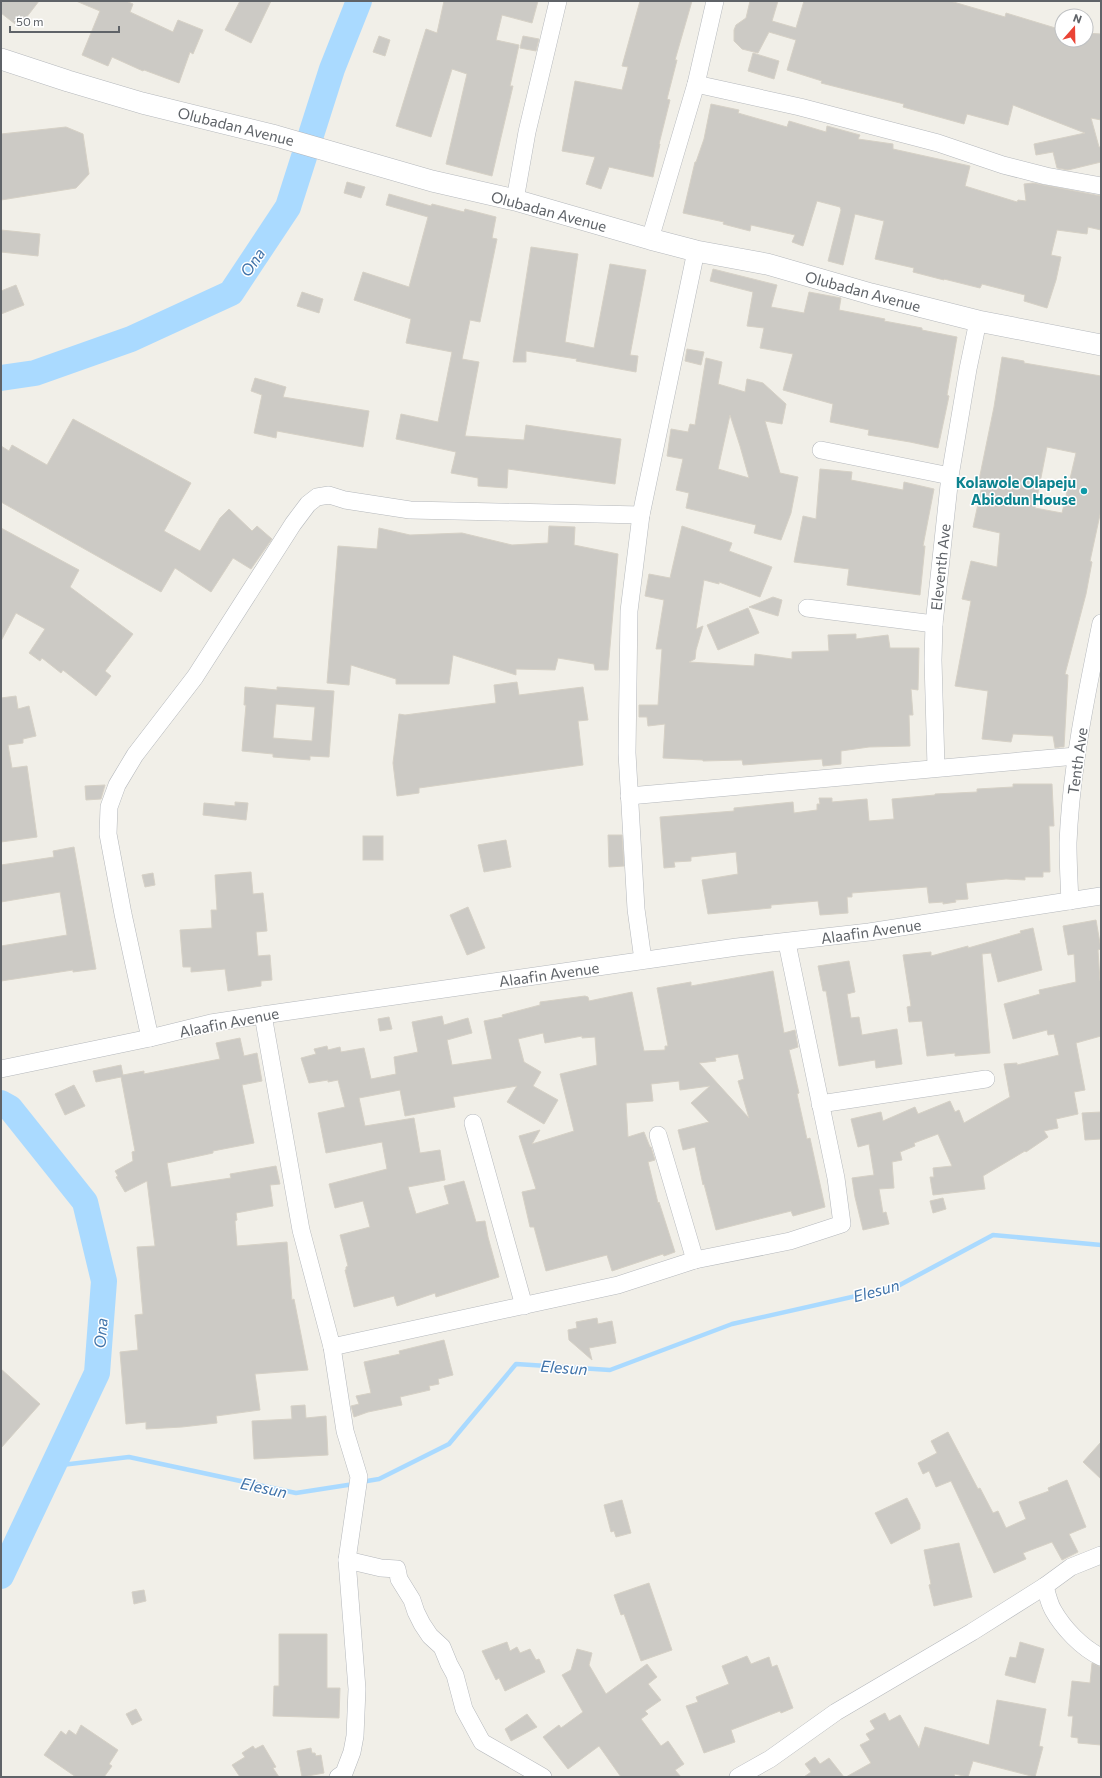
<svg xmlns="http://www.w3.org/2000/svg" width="1102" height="1778" font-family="Commissioner,sans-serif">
<rect width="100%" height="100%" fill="#f1efe8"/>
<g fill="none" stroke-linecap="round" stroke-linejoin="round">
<g stroke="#aadaff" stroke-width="4.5">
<path d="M53 1466 129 1457 296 1493 354 1484"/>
<path d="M361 1482 379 1479 449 1444 516 1364 610 1370 732 1324 896 1287 993 1235 1101 1245"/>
</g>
<g stroke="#aadaff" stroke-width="26">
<path d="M1 378 35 373 131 339 231 293 288 207 332 69 359 1"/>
<path d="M1 1103 10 1108 85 1202 104 1281 97 1373 1 1576"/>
</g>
</g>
<g fill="#cccac5" stroke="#d6d1c6" fill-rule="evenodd">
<path d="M1 1H39L19 27 1 13Z"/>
<path d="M76 1H126L133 4 130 12 173 32 178 20 203 30 193 54 190 52 179 83 144 70 143 71 112 57 108 66 82 55 100 11Z"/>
<path d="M240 1H271L251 43 225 30Z"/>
<path d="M444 1H538L532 23 502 15 496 40 519 45 510 86H513L492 176 446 164 467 74 452 69 431 137 396 126 426 29 437 33Z"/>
<path d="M640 1H692L675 60H677L667 99 670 100 659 144H660L653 177 609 167 601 189 586 184 595 157 562 151 575 81 622 90 628 67 622 66Z"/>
<path d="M750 1H778L772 21 796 28 804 1H950L1005 17 1006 13 1062 30V40H1086V33L1101 34V120L1091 118 1099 147H1101V162L1068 170 1057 168 1053 152 1036 155 1034 144 1085 133 1013 105 1008 125 967 114 964 124 903 107 904 104 821 83 822 81 787 70 796 40 769 32 758 53 742 49 734 41V30L736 25 746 18Z"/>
<path d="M379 36 390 40 385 56 373 52Z"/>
<path d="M523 36 539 39 536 51 520 48Z"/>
<path d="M753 53 779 61 774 79 748 71Z"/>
<path d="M711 104 739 110 738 113 787 127 789 121 826 132 827 126 860 135 858 139 893 144V149L970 166 965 186 1017 202 1018 200 1026 201 1024 184 1033 183 1101 196V230L1088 227 1087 234 1057 230 1051 255 1061 257 1056 280 1047 308 1024 301 1025 295 982 284 980 288 944 279V280L913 272 914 268 875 259 884 221 855 214 843 265 828 261 841 210 840 207 817 201 803 246 792 242 795 235 751 225 750 231 723 224 724 222 683 213 695 162H696L704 139Z"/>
<path d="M66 127 83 134 89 174 76 188 1 200V134Z"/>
<path d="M347 182 365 187 361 198 344 193Z"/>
<path d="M389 194 431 206 432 204 464 212 465 209 496 217 492 238 497 239 480 322 470 320 462 359 479 362 465 436 524 440 526 425 621 439 615 484 508 469 507 488 478 486V478L451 473 456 452 396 439 401 414 438 422 452 352 406 343 411 319 354 300 363 272 409 287 428 217 386 205Z"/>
<path d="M1 230 40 234 38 256 1 252Z"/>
<path d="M531 247 578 254 565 342 594 348 610 264 646 270 630 355 638 356 636 372 576 361 577 359 526 351V362H513Z"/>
<path d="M713 269 777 285 771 307 804 313 809 292 841 298 839 310 885 319 884 321 922 328V330L957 337 947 395 949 396 938 448 910 442 868 435 869 430 830 422 833 404 783 390 793 354 760 348 764 328 747 326 753 292 710 281Z"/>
<path d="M16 285 24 305 1 314V291Z"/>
<path d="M302 292 323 299 319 313 297 306Z"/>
<path d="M687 349 704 352 701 365 685 361Z"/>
<path d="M1002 357 1024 361V363L1101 376V510L1090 561 1092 562 1086 594 1065 674 1068 675 1064 747H1060L1055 748 1053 736 1013 734 1011 742 982 739 988 691 955 686 971 601 962 599 971 561 997 567 1000 533 973 527 983 481 979 480 994 407ZM1047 447 1076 453 1062 513 1035 508Z"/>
<path d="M706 358 722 362 718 384 745 392 747 379 763 383 786 404 782 424 765 421 780 473 798 477 791 513 781 540 754 533 756 525 686 508 689 493 676 490 683 459 667 456 671 429 688 432 690 424 695 425ZM730 415 740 446 749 478 718 469Z"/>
<path d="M255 378 286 387 283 397 369 411 363 447 277 431 276 438 254 433 262 395 251 391Z"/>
<path d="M73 419 191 483 164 531 200 551 220 518 229 509 252 531 257 526 272 539 251 569 233 558 211 592 175 568 161 592 1 502V446L9 451 12 445 47 465Z"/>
<path d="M820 469 852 472 851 480 903 490 904 482 934 489 923 546H925L920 595 847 585 849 569 794 562 803 516 816 519Z"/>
<path d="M549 526 575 527 574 545 618 554 608 670H595L594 664 558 658 555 670 516 669V675L453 655 449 684H396V679L351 665 349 685 327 683 338 546 377 549 379 528 410 535 462 533 512 545 548 543Z"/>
<path d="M682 526 732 543 729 551 772 567 760 597 719 582V584L704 580 696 629 703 626 696 650 695 659 689 662 754 666 755 654 792 659V652L829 651 828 635 856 634V639L888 635 890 648H919L918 690 911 689 913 715H909L910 746 869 747 841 751V764L823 766 822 759 743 765 742 760 703 761V760L663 758 665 724 648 726 647 717H639V705H658L662 649H656L664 600 645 596 649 574 670 578Z"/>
<path d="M1 528 79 570 70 587 133 634 105 671 111 676 96 696 63 670 61 673 42 658 40 661 29 653 45 629 16 613 1 641Z"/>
<path d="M773 597 782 600 778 616 749 607Z"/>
<path d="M748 608 759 633 718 650 707 625Z"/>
<path d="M517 682 519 695 583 687 588 720 578 721 583 765 419 788V793L397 796 393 763 399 714 405 715 496 703 494 685Z"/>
<path d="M245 687 277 690V687L334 691 329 757 310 756V760L273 757V754L242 751 246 705H244ZM276 704 315 707 312 741 273 738Z"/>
<path d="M16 696 18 709 29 706 36 736 23 739V743L8 745 12 768 27 766 37 837 1 842V698Z"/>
<path d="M1013 784H1052L1054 826H1049L1050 872H1043V877H1025V880L1006 879 966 883 968 899 955 900 956 902 943 904V902L929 903 927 887 852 893V897H847L848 913 820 915 818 901 771 905V908L708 914 702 880 738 874 736 852 691 857V861L674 862 675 867 664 868 660 817 734 811V808L793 802 794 813 817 810V804H820L819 798H832V802L867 799 869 821 894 819 892 799 935 795V794L977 792V789L1013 787Z"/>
<path d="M105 785 101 799 86 800 85 786Z"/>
<path d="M235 802 248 803 246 820 203 815 204 803 235 806Z"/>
<path d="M608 835H622L624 866 609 867Z"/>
<rect x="363" y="836" width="20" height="24"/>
<path d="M506 840 511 867 484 872 478 845Z"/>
<path d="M74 847 96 969 73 972V970L1 981V946L67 935 60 892 1 902V865L54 857 53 851Z"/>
<path d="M251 872 253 894 263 893 267 931 256 932 258 956 270 955 272 980 261 981V986L228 991 225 969 191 972V967H183L180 930 212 928 211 910H217L215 875Z"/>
<path d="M153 873 155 885 145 887 142 875Z"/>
<path d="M468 907 485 948 467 955 450 915Z"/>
<path d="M1096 920 1101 949 1098 950 1100 981H1101V1036L1076 1043 1085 1090 1074 1092 1078 1114 1056 1119 1058 1128 1044 1131 1048 1137 1026 1152 1025 1151 983 1176 985 1189 933 1195 930 1177H934L933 1168 952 1166 938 1134 914 1143 915 1146 900 1152 902 1160 892 1162 894 1188 879 1189 883 1213 886 1212 889 1224 863 1230 855 1197 852 1178 874 1175 869 1144 858 1147 851 1119 881 1112 883 1121 915 1107 918 1114 950 1101 955 1112 959 1110 964 1123 1010 1097 1004 1064 1017 1063V1065L1059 1055 1054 1034 1048 1035 1047 1030 1013 1039 1004 1004 1040 994 1039 990 1076 982 1074 954 1068 955 1063 926Z"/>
<path d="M1033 928 1042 970 998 982 991 953 982 954 990 1053 955 1056V1053L927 1056 922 1021 909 1022 907 1007 911 1006 903 955 931 952V956L968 946V948L1021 933 1020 931Z"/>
<path d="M849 961 855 992 847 994 851 1018 859 1017 862 1035 897 1029 902 1064 876 1068 875 1060 839 1066 826 991H823L818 966Z"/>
<path d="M773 971 784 1033 795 1030 798 1047 789 1050 799 1093 797 1094 807 1139 810 1138 825 1207 793 1216 791 1211 716 1230 704 1184 703 1185 695 1147 683 1150 678 1130 709 1122 691 1103 710 1086 680 1090 679 1081 651 1084 653 1101 626 1103 628 1137 644 1132 650 1147H651L655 1160 648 1162 658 1203 659 1202 675 1252 664 1256 663 1254 612 1271 607 1255 546 1271 534 1227H530L522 1192 536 1189 519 1136 540 1130 532 1144 574 1131 560 1074 597 1065 595 1037 582 1038V1036L545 1043 543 1033 518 1039 524 1062 541 1072 533 1086 558 1100 544 1124 507 1102 517 1086 453 1097 455 1107 405 1116 400 1090 359 1098 365 1126 414 1118 420 1153 440 1150 445 1180 408 1187 416 1214 449 1204 444 1186 464 1181 476 1222 485 1221 488 1237 499 1277 436 1297 435 1293 397 1306 394 1296 354 1307 345 1270H346V1267L348 1266 340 1235 370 1227 363 1201 335 1208 329 1184 387 1169 382 1142 326 1153 318 1113 345 1107 338 1080 328 1082V1080L309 1083 301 1058 316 1054 314 1049 327 1046 328 1050 340 1047 341 1052 364 1048 371 1079 396 1074 394 1057 418 1052 412 1022 442 1016 444 1025 468 1018 472 1033 447 1040 452 1065 492 1059 484 1021 503 1017 502 1015 540 1005V1002L585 996 588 997 589 1001 632 992 644 1051 665 1050V1046H668L657 988 691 982V986ZM738 1054 744 1079 738 1081 749 1118 699 1063 716 1061 715 1058Z"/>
<path d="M389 1017 392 1029 380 1031 378 1019Z"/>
<path d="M240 1038 244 1056 257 1053 262 1081 242 1085 254 1143 213 1151V1153L167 1163 171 1187 231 1178 230 1174 276 1166 280 1184 270 1185 273 1206 236 1213 237 1220 235 1221 237 1246 287 1242 292 1300 294 1299 308 1370 255 1374 260 1410 216 1416 217 1423 182 1427 146 1429V1422L126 1424 120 1352 138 1350 135 1315 143 1314 137 1247 155 1246 147 1181 125 1192 116 1177 118 1176 115 1171 133 1161 132 1152 135 1151 121 1077 96 1082 93 1071 121 1065 123 1075 144 1071V1074L220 1059 216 1043Z"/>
<path d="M74 1085 85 1106 65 1115 55 1094Z"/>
<path d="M1101 1112V1139L1085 1140 1082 1113Z"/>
<path d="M943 1198 946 1209 933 1213 930 1201Z"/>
<path d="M597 1318 598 1324 612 1321 616 1343 589 1348 592 1360 569 1340 568 1330 577 1328 576 1322Z"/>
<path d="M444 1340 453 1375 438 1379 439 1384 429 1386 430 1390 400 1397 402 1405 368 1412 354 1417 351 1406 359 1404 356 1396 371 1393 364 1362 400 1354 399 1351Z"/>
<path d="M1 1369 40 1404 1 1448Z"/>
<path d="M305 1405 306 1418 326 1416 328 1455 254 1459 252 1421 292 1419 291 1406Z"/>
<path d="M948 1432 978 1489 980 1488 993 1513 998 1511 1006 1528 1026 1519 1019 1502 1049 1491 1048 1488 1067 1480 1086 1527 1069 1534 1078 1552 1062 1560 1052 1542 1023 1553 1026 1559 994 1573 951 1481 936 1487 929 1471 923 1474 918 1463 937 1453 931 1441Z"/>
<path d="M1101 1442V1479L1083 1462Z"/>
<path d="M907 1498 920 1524V1529L891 1544 875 1513Z"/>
<path d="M622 1500 631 1533 616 1537 614 1531 611 1532 604 1505Z"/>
<path d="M959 1543 972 1597 934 1606 929 1585 931 1584 924 1550Z"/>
<path d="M649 1583 672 1650 641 1661 624 1614 621 1615 614 1595Z"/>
<path d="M144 1590 146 1601 134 1604 132 1592Z"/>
<path d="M279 1634H327V1688H340L339 1718 273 1716 274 1686H279Z"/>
<path d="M507 1642 510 1651 517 1647 520 1653 530 1649 536 1660 539 1659 545 1672 505 1691 499 1678 496 1680 482 1651Z"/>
<path d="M1020 1642 1044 1649 1035 1683 1005 1675 1010 1657 1016 1658Z"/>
<path d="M577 1649 592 1653 589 1665 606 1694 647 1664 657 1677 648 1684 661 1700 645 1711 648 1714 641 1719 661 1746 668 1741 684 1764 675 1770 681 1777H621L599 1746 568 1769 543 1737 559 1725 561 1728 583 1712 562 1675 571 1670Z"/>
<path d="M747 1656 751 1664 769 1657 772 1667 777 1665 793 1708 781 1713 780 1711 731 1730 735 1742 704 1753 686 1706 698 1702 696 1697 729 1684 722 1666Z"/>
<path d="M1092 1663 1101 1667V1745L1078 1743V1738L1071 1737 1073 1716H1068L1072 1681 1090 1683Z"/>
<path d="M997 1700 1046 1709 1039 1746 1043 1747 1035 1777 973 1761 968 1777 955 1774 954 1777H846L871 1763 860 1745 870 1740 866 1734 875 1729 870 1721 885 1713 889 1721 900 1715 919 1748 925 1727 989 1745Z"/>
<path d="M136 1709 142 1720 132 1725 126 1714Z"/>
<path d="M527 1714 537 1727 511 1741 505 1729Z"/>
<path d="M81 1725 118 1750 109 1764 112 1766 104 1777H76L44 1755 61 1731 66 1735 69 1730 76 1735Z"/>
<path d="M263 1745 276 1767 273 1768 279 1777H240L232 1765 245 1757 242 1753 253 1746 255 1749Z"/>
<path d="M311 1748 312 1753H315L316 1756 321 1755 324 1773 302 1777 297 1751Z"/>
<path d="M815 1757 820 1764 829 1758 844 1777H804L811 1772 805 1764Z"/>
</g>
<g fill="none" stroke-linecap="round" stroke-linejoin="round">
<g stroke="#b5b8bc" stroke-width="18">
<g id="minor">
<path d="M696 84 800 107 938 143 1003 165 1046 176 1101 186"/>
<path d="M515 200 527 132 558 1"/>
<path d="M650 239 696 84 715 1"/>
<path d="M821 450 950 476"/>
<path d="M807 608 934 624"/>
<path d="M936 767 933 660 934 624 950 476 968 369 978 321"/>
<path d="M629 796 1076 756"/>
<path d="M1070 901C1069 882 1068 862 1068 843 1071 769 1086 696 1101 623"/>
<path d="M643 960 636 909 627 753 629 611 641 515 696 251"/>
<path d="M263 1015 301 1230 332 1347 345 1431 359 1477 347 1560 357 1689 355 1736 352 1752 344 1773 338 1777"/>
<path d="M150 1038 123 914 108 834 109 807 117 785 135 755 195 677 293 524 308 504 317 497 329 495 345 500 410 510 641 515"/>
<path d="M1 1069 150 1038 211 1023 263 1015 737 947 869 932 1101 896"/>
<path d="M820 1104 986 1079"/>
<path d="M473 1123 524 1306"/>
<path d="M658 1135 695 1260"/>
<path d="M332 1347 618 1285 695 1260 790 1241 842 1224 836 1178 787 943"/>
<path d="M347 1560 381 1568 397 1569 399 1579 412 1600 416 1612 422 1624 430 1636 442 1647 449 1664 455 1675 464 1709 482 1742 543 1777"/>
<path d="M1045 1586C1047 1594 1049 1603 1053 1610 1063 1628 1082 1648 1101 1657"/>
<path d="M738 1777 770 1759 836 1712 972 1632 1045 1586 1071 1567 1101 1555"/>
</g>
</g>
<g stroke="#b5b8bc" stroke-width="22">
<path id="tertiary" d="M1 59 68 81 142 103 276 136 432 181 515 200 650 239 696 251 767 264 871 294 978 321 1101 345"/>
</g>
<use href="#minor" stroke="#fff" stroke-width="17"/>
<use href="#tertiary" stroke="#fff" stroke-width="21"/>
</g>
<circle fill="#0f9aa8" stroke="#fff" stroke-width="1.5" cx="1084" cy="491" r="4"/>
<g text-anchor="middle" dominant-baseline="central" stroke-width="3" stroke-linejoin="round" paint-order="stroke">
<g font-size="15" fill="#5f6368" stroke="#fff">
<text transform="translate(236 126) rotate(14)">Olubadan Avenue</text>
<text transform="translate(549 211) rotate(15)">Olubadan Avenue</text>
<text transform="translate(863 291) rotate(15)">Olubadan Avenue</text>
<text transform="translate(940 567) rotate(-84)">Eleventh Ave</text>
<text transform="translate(1077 761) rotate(-82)">Tenth Ave</text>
<text transform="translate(871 931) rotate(-8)">Alaafin Avenue</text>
<text transform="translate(549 974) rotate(-8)">Alaafin Avenue</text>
<text transform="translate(229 1022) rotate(-11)">Alaafin Avenue</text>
</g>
<g font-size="15" font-weight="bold" fill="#0d838f" stroke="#fff" text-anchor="end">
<text x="1076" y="482">Kolawole Olapeju<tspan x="1076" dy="17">Abiodun House</tspan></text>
</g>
<g font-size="16" font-style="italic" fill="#4174aa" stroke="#fff">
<text transform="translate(252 262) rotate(-56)">Ona</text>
<text transform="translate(876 1290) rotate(-15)">Elesun</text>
<text transform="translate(100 1333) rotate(-85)">Ona</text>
<text transform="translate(564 1367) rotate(4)">Elesun</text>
<text transform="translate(264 1487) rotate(12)">Elesun</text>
</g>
</g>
<rect width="1102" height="1778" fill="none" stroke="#5f6368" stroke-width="4"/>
<g transform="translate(1074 28) rotate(20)"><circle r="19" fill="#ffffff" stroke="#bfc1c3"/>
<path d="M0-3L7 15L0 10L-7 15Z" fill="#ea4335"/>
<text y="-6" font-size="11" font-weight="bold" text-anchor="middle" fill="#5f6368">N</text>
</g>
<path d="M10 26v6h109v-6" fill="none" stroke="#5f6368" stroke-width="2"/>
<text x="16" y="26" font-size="12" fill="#5f6368" stroke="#ffffff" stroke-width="3" paint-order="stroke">50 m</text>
</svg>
